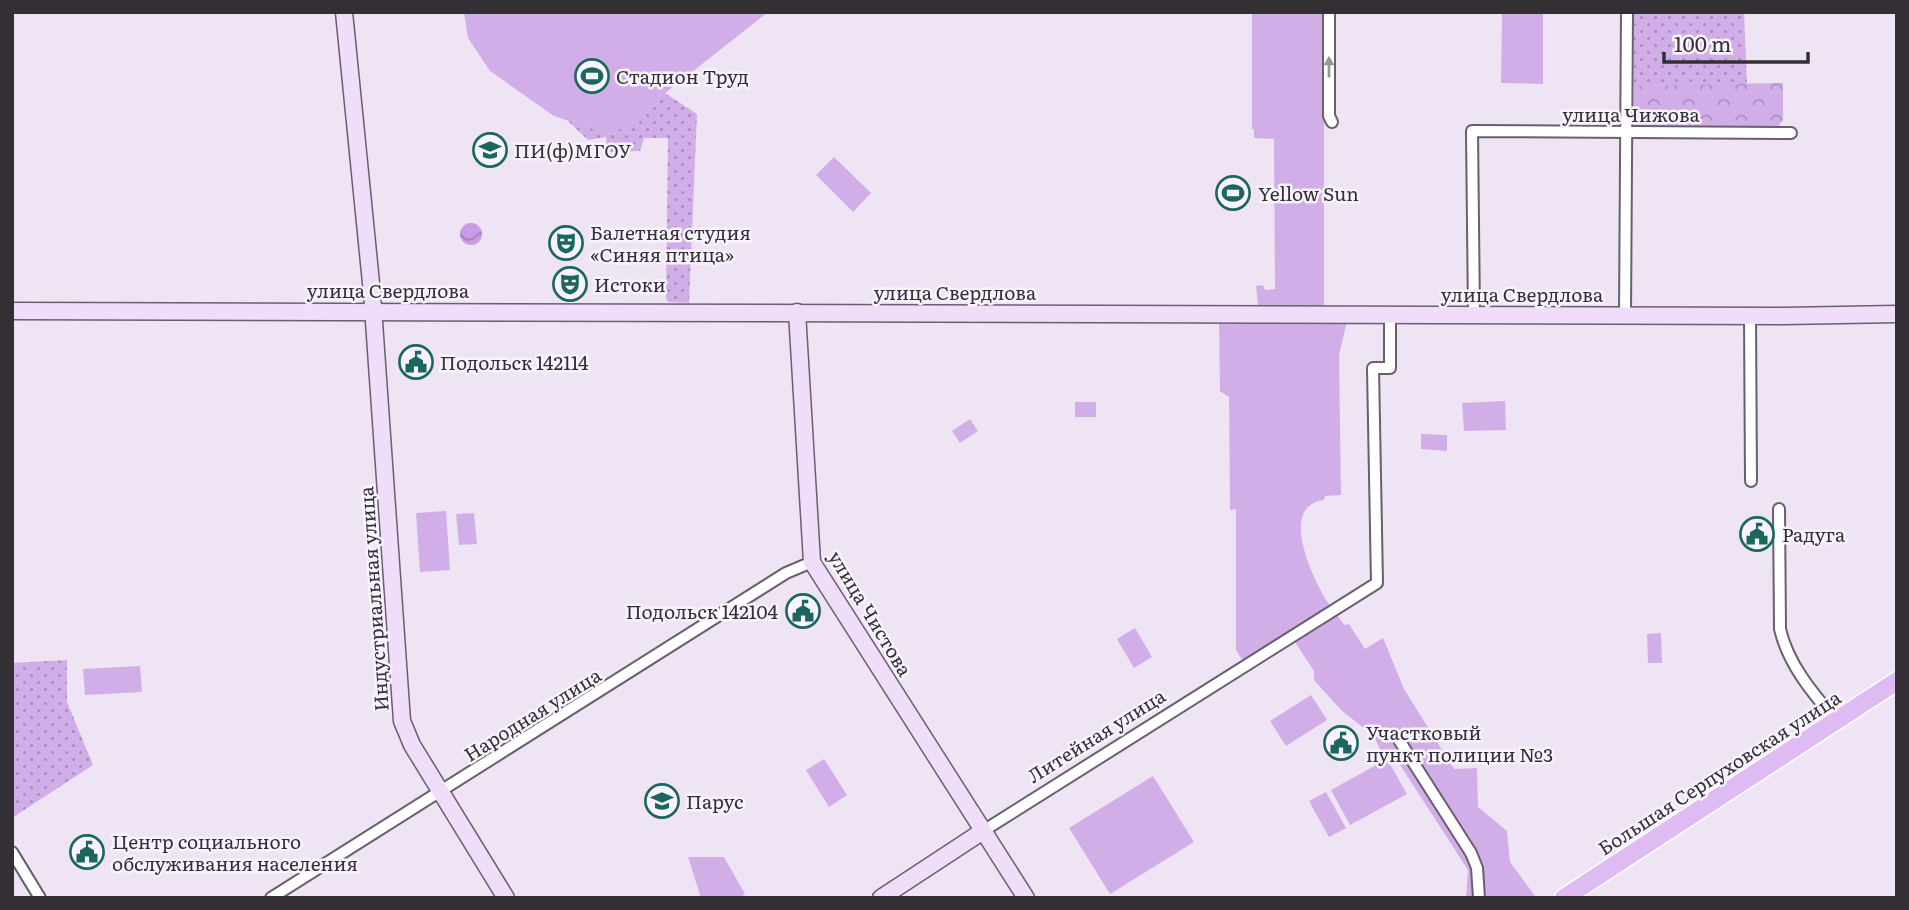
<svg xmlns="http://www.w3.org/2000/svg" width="1909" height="910" font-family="Literata,serif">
<defs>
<pattern id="grass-dots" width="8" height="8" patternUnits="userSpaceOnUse" patternTransform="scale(1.75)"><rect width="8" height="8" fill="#d2aee9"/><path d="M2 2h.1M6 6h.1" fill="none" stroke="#ab8ebe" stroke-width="1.8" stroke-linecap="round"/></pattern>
<pattern id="forest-crowns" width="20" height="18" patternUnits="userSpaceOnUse" patternTransform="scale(1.75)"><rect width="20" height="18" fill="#d2aee9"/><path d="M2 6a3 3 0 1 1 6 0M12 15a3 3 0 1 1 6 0" fill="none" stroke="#ab8ebe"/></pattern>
<pattern id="water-waves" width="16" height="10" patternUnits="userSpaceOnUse" patternTransform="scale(1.75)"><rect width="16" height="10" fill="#c99ae6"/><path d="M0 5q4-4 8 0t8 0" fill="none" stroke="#a47ebb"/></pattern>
</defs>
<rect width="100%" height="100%" fill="#eee4f4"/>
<g fill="url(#grass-dots)">
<path d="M1633 12H1744L1747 85 1634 86Z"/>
<path d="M665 93 697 114 689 303 669 302 666 299 668 138H644L640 151 607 152 606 137 588 140 567 120 612 135Z"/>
<path d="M67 660V702L93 765 12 818V663Z"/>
</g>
<path fill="url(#forest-crowns)" d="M1783 83V120L1778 127 1633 126 1634 86Z"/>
<g fill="#d2aee9">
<path d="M464 12H768L612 135 554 116 490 71 468 38Z"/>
<path d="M1252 12H1324V310L1260 308 1258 306 1256 286 1263 285 1265 290 1275 289 1274 139 1254 138V129H1252Z"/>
<path d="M1502 12H1543V84L1501 83Z"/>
<path d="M834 157 871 193 853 212 816 175Z"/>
<path d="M1219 321H1347L1339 355 1341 495 1325 496 1324 500C1277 506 1314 581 1328 603 1333 610 1339 617 1344 625L1349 624 1365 649 1383 638 1404 689 1454 769 1477 768 1478 807 1507 831 1510 862 1535 896 1531 898H1466L1468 870 1391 751 1383 755 1373 735 1342 711 1314 680V671L1295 642 1248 669 1236 650V509L1230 510 1229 397 1220 391Z"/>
<path d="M1505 401 1506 430 1464 431 1462 403Z"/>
<rect x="1075" y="402" width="21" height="15"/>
<path d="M970 419 978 431 960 443 952 431Z"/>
<path d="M1421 434 1447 435V451L1421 449Z"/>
<path d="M446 511 450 570 420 572 416 513Z"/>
<path d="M474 513 477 544 459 545 456 514Z"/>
<path d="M1135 628 1152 657 1134 668 1117 639Z"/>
<path d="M1661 633 1662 663H1648L1647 634Z"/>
<path d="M140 666 142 692 85 695 83 669Z"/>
<path d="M1311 695 1327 720 1286 746 1270 721Z"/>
<path d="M824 759 847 795 829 807 806 770Z"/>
<path d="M1387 759 1407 794 1350 825 1331 790Z"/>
<path d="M1153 776 1194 842 1110 894 1069 828Z"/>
<path d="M1326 792 1346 828 1329 837 1309 801Z"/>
<path d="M688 857H724L745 894 740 898H701Z"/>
</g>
<circle fill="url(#water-waves)" cx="471" cy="234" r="11"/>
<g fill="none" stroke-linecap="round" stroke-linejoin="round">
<g stroke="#68606d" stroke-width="14">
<g id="street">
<path d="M1329 12V116L1332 122"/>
<path d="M1474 315 1472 131 1791 133"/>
<path d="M1625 315 1627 12"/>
<path d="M1750 316 1751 481"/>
<path d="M1779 509 1780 629C1788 664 1813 694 1836 720"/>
<path d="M1399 740 1471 853 1477 868 1479 898"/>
<path d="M983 831 1377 583 1373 368H1390V314"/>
<path d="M12 852 40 898"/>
<path d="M271 898 786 573 812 562"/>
</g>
</g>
<g stroke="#68606d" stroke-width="19">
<g id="secondary">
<path d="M344 12 372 293 402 721 412 745 506 898"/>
<path d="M12 311 1784 316 1897 314"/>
<path d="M797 312 812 562 1026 898"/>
<path d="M881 898 983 831"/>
</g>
</g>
<g stroke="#fff" stroke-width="21">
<path id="primary" d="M1564 898 1897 681"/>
</g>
<use href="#street" stroke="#fff" stroke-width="10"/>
<use href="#secondary" stroke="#efddf9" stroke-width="16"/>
<use href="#primary" stroke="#dfbbf4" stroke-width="18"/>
</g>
<defs><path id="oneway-solid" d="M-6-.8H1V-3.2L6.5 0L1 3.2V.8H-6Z" transform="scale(1.75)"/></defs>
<use fill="#99979a" href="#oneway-solid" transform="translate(1329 67) rotate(-90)"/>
<defs>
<g id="stadium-ring" transform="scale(1.75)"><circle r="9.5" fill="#f9f3fd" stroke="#1b665e" stroke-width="1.5"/><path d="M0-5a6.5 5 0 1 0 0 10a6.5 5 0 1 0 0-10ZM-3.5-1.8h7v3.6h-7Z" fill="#1b665e"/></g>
<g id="university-ring" transform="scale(1.75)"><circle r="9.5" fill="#f9f3fd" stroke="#1b665e" stroke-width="1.5"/><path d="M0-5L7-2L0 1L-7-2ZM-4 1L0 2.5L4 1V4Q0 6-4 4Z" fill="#1b665e"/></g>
<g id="theatre-ring" transform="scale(1.75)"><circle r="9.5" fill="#f9f3fd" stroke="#1b665e" stroke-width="1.5"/><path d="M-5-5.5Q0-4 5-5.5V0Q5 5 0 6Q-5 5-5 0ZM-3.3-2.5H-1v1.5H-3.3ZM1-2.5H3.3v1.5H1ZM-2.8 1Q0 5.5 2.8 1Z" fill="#1b665e"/></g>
<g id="civic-ring" transform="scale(1.75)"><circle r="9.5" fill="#f9f3fd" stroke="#1b665e" stroke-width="1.5"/><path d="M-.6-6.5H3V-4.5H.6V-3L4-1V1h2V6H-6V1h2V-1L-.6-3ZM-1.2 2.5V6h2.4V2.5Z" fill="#1b665e"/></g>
</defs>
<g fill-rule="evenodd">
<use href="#stadium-ring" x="592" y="76"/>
<use href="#university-ring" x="490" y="150"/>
<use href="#stadium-ring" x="1233" y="193"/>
<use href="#theatre-ring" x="566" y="243"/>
<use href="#theatre-ring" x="570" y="284"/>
<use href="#civic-ring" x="416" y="362"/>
<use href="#civic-ring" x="1757" y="534"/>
<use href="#civic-ring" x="803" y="611"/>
<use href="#civic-ring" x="1341" y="743"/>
<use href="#university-ring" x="662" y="801"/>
<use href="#civic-ring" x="87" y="852"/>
</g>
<g text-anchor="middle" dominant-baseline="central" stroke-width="5" stroke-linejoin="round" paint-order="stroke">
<g font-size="19" fill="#332f35" stroke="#f9f3fd" text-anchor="start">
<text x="616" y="76">Стадион Труд</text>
<text x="514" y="150">ПИ(ф)МГОУ</text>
<text x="1258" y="193">Yellow Sun</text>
<text x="590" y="232">Балетная студия<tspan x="590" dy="22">«Синяя птица»</tspan></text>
<text x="594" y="284">Истоки</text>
<text x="440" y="362">Подольск 142114</text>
<text x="1782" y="534">Радуга</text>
<text x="778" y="611" text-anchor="end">Подольск 142104</text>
<text x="1366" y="732">Участковый<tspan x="1366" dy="22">пункт полиции №3</tspan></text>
<text x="686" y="801">Парус</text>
<text x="112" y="841">Центр социального<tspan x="112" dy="22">обслуживания населения</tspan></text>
</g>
<g font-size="19" fill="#332f35" stroke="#f9f3fd">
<text x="1631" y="114">улица Чижова</text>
<text x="388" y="290">улица Свердлова</text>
<text x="955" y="292">улица Свердлова</text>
<text x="1522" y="294">улица Свердлова</text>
<text transform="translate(373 599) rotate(-94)">Индустриальная улица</text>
<text transform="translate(871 613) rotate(59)">улица Чистова</text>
<text transform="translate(532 714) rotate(-32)">Народная улица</text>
<text transform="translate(1096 735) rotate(-32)">Литейная улица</text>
<text transform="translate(1719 772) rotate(-33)">Большая Серпуховская улица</text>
</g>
</g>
<rect width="1909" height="910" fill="none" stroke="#332f35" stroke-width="28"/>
<path d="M1664 52v10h144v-10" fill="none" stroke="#332f35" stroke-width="3.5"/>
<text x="1674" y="52" font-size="21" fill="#332f35" stroke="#f9f3fd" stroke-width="5" paint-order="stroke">100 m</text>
</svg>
